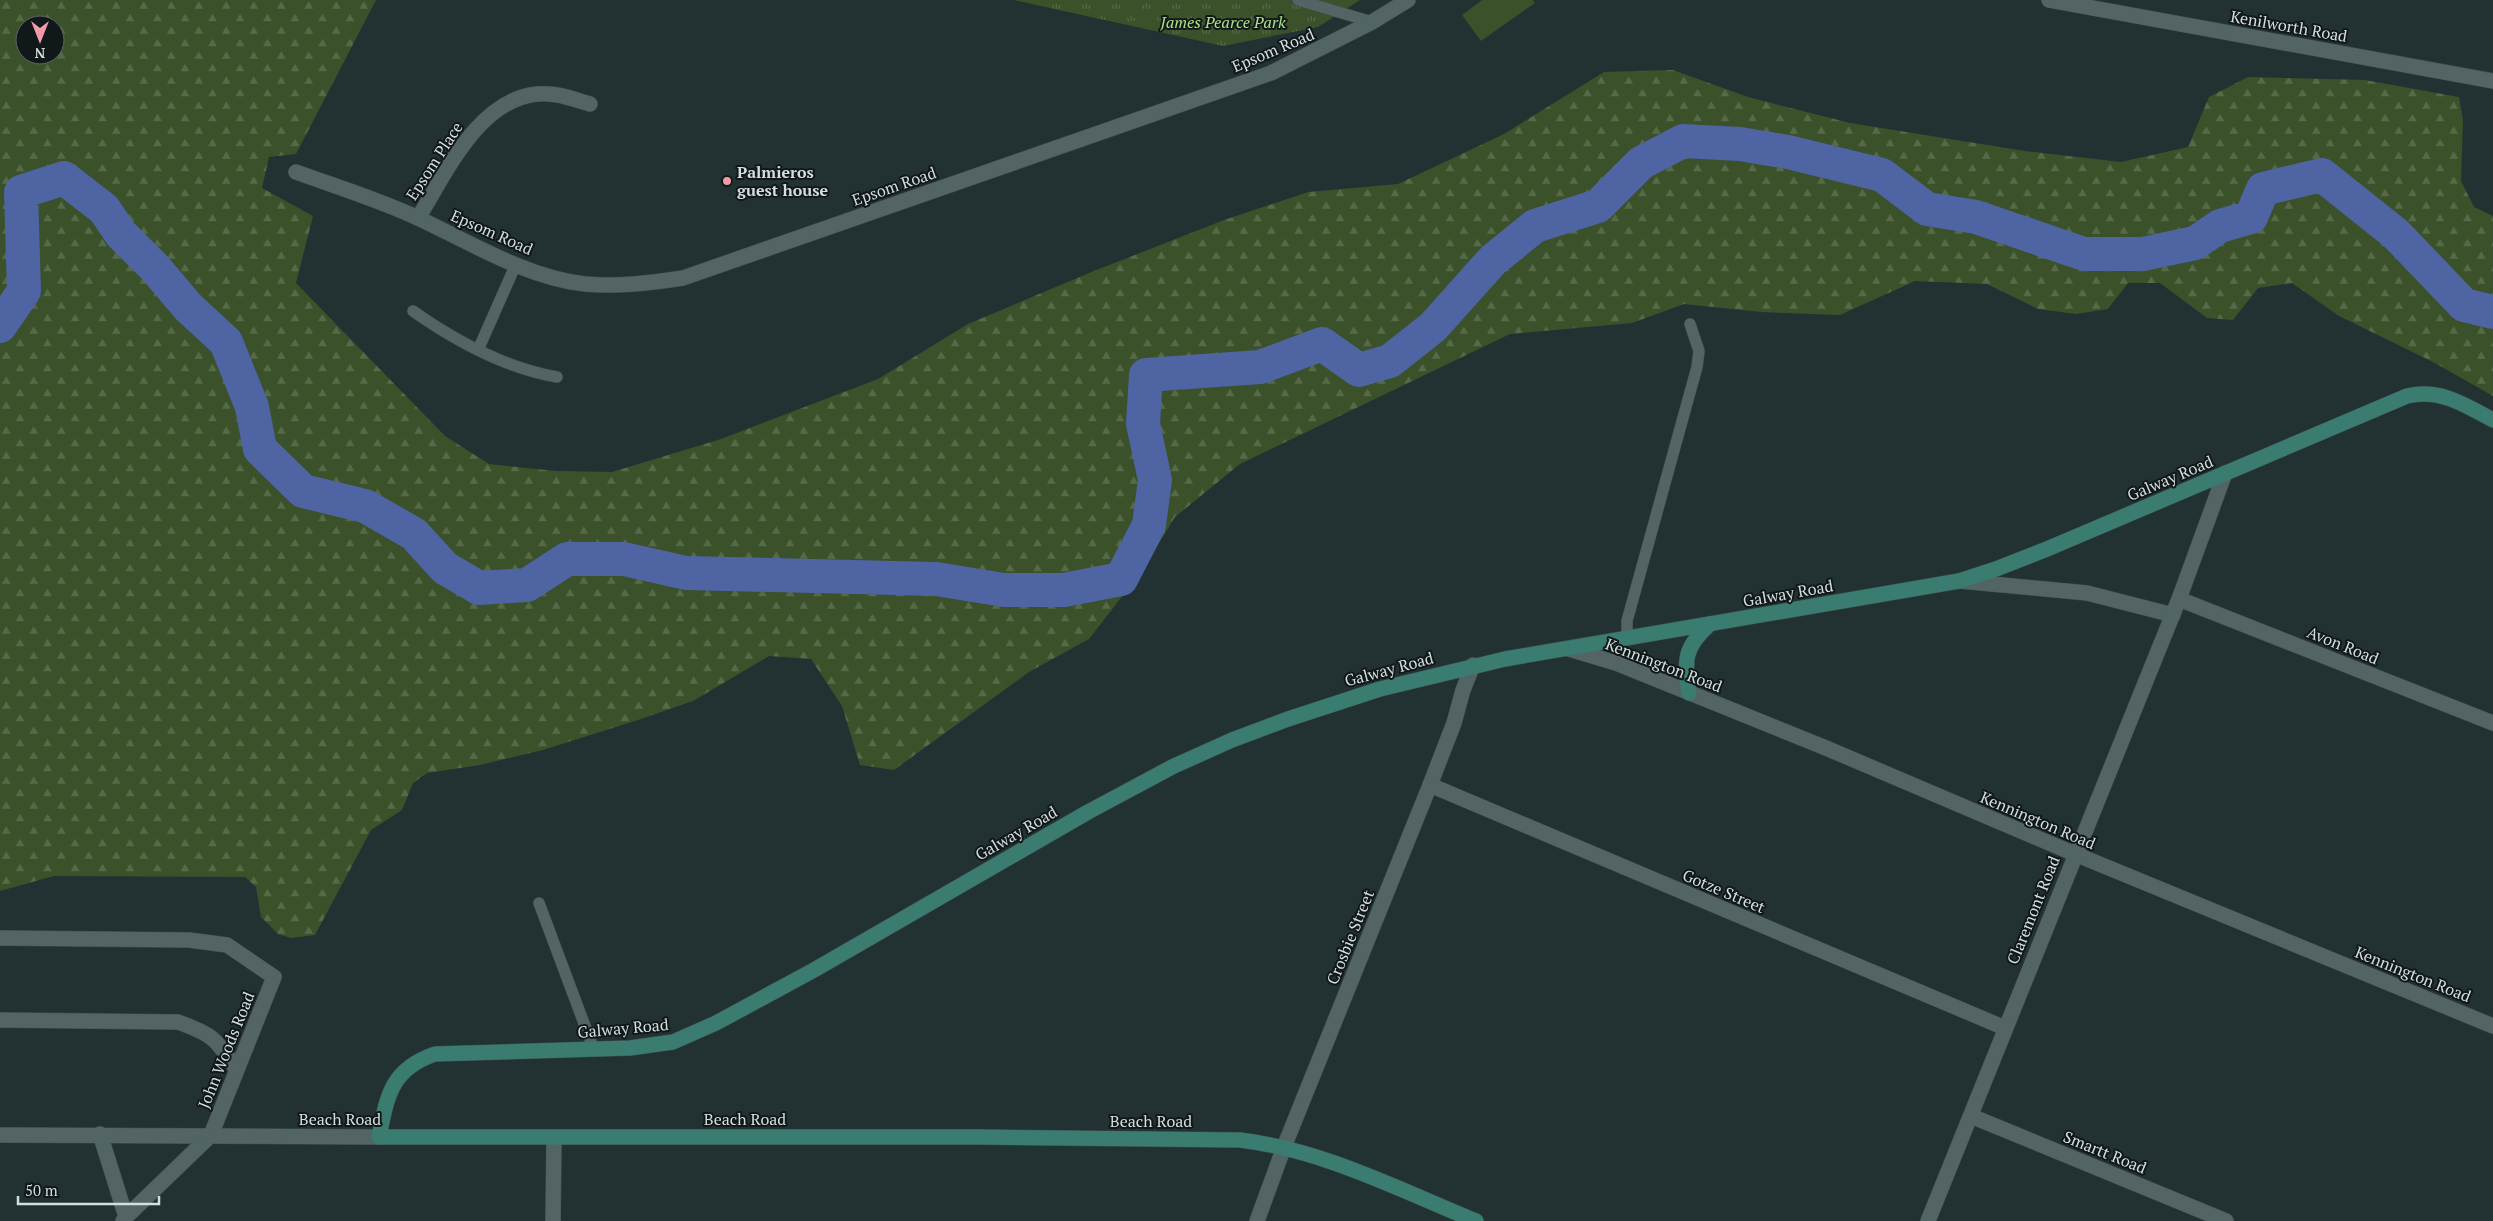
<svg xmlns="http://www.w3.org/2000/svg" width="2493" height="1221" font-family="'PT Serif',serif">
<defs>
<pattern id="grass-tufts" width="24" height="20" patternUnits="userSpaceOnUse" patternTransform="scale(1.25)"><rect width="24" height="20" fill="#3a512a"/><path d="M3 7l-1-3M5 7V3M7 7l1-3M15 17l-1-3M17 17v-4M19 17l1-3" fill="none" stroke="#566a48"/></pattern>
<pattern id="forest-firs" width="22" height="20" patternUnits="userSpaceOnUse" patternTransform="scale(1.25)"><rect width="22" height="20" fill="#3a512a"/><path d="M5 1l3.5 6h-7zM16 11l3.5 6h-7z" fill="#566a48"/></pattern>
</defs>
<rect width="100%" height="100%" fill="#223233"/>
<path fill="url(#grass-tufts)" d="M1014 0H1360L1318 27 1223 46Z"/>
<path fill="url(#forest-firs)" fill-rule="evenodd" d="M0 0H376L296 154 269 157 262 188 313 216 296 283 445 436 489 464 556 471 612 472 721 439 878 379 968 324 1089 273 1224 220 1308 192 1398 184 1504 134 1604 72 1673 70 1748 97 1850 123 2025 151 2121 162 2188 147 2209 97 2248 77 2365 80 2459 97 2463 120 2461 181 2474 207 2493 216V396L2433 362 2339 316 2292 283 2258 288 2233 320 2207 318 2160 283H2128L2108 309 2076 314 2038 309 1987 284 1915 281 1840 315 1761 312 1684 304 1632 323 1510 334 1240 464 1175 517 1141 572 1089 639 1029 672 894 770 860 765 842 706 811 659 769 656 693 701 638 720 543 750 480 765 427 773 413 783 402 810 371 830 315 935 291 938 278 934 261 917 256 887 245 877 54 876 0 891ZM25 25H55V55H25Z"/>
<path fill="#3a512a" d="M1482 0H1533L1535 3 1481 41 1462 15Z"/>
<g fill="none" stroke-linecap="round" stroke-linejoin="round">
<path stroke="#4e64a3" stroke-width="34" d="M0 326 24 291 21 192 64 178 104 209 121 234 155 268 189 308 226 342 252 407 260 449 303 491 365 506 414 534 445 568 479 588 527 585 567 559H624L686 573 936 579 1004 590H1064L1121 579 1149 525 1155 480 1143 424 1146 375 1260 367 1322 344 1359 370 1390 361 1433 327 1493 260 1535 226 1598 206 1641 163 1683 141 1740 144 1788 152 1882 175 1927 209 1976 217 2084 254H2143L2195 243 2220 226 2251 217 2263 189 2322 175 2396 234 2464 305 2493 312"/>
<g stroke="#3f4d4e" stroke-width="12">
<g id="lane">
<path d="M1298 0 1372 22"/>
<path d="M413 311C457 342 505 368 557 377"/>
<path d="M478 350 516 264"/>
<path d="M1627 639V621L1697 367 1699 351 1690 324"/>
<path d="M539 903 594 1050"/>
</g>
</g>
<g stroke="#3f4d4e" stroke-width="16">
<g id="street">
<path d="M2049 0 2493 81"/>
<path d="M296 172C337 187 380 200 420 219 471 243 528 278 585 284 618 287 650 283 683 278L1271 73 1372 22 1408 0"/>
<path d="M418 218C446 173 478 100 537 94 556 92 573 99 590 104"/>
<path d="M1960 581 2087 593 2173 615"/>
<path d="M2179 599 2493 723"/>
<path d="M1569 649 1616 663 1826 748 2075 854 2493 1026"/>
<path d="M1430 785 2005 1028"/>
<path d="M0 938 189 940 227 945 274 977 211 1135 126 1217"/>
<path d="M0 1020 178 1022C214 1035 216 1039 236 1069"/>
<path d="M1971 1116 2226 1221"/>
<path d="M100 1134 126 1217 123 1221"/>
<path d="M0 1135 379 1137"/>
<path d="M553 1221 554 1137"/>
<path d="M1257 1221 1284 1147 1430 785 1454 723 1463 690 1473 665"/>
<path d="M1928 1221 2179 599 2225 473"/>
</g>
</g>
<g stroke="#3f4d4e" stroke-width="16">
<g id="secondary">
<path d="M1689 693C1684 660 1684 647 1710 624"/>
<path d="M1476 1221C1400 1190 1323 1150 1240 1140L981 1137H379C387 1096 391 1069 435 1054L630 1048 673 1042 716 1023 814 970 1088 812 1174 766 1232 740 1288 719 1380 689 1505 659 1959 581 1996 569 2047 549 2407 396C2440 388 2465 405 2493 420"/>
</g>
</g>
<use href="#lane" stroke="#536465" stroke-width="11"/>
<use href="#street" stroke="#536465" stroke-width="15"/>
<use href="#secondary" stroke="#3a7c70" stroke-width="15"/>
</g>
<circle fill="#f39aa8" stroke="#111819" stroke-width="2" cx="727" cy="181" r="5"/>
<g text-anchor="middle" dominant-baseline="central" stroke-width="4" stroke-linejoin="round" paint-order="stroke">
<g font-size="16" font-style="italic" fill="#abe185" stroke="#111819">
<text x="1223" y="22">James Pearce Park</text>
</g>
<g font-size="16" fill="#d4dedf" stroke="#111819">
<text transform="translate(2289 26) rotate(10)">Kenilworth Road</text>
<text transform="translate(1273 50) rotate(-23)">Epsom Road</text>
<text transform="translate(434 161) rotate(-57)">Epsom Place</text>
<text transform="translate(894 186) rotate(-19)">Epsom Road</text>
<text transform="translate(492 232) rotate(24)">Epsom Road</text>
<text transform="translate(2170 478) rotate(-23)">Galway Road</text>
<text transform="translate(1788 593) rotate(-10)">Galway Road</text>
<text transform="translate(2343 645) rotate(22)">Avon Road</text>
<text transform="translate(1664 665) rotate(21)">Kennington Road</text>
<text transform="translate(1389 669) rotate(-15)">Galway Road</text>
<text transform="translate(2038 820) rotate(23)">Kennington Road</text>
<text transform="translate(1016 833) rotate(-30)">Galway Road</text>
<text transform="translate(1724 891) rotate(23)">Gotze Street</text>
<text transform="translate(2033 910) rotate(-68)">Claremont Road</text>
<text transform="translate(1350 937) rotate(-68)">Crosbie Street</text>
<text transform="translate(2413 974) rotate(22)">Kennington Road</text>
<text transform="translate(623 1028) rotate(-5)">Galway Road</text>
<text transform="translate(226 1050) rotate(-68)">John Woods Road</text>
<text x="340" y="1119">Beach Road</text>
<text x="745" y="1119">Beach Road</text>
<text x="1151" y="1121">Beach Road</text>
<text transform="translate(2105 1152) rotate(22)">Smartt Road</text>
</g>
<g font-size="16" font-weight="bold" fill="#d4dedf" stroke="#111819" text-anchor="start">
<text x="737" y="172">Palmieros<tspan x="737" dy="18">guest house</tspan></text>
</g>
</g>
<g transform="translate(40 40) rotate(180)"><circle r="24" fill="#111819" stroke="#5f6768"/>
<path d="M0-4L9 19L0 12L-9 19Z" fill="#f39aa8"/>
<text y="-8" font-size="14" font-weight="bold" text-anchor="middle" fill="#d4dedf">N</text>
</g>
<path d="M18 1196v8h141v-8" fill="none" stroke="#d4dedf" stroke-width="2.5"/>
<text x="25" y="1196" font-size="15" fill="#d4dedf" stroke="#111819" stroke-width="4" paint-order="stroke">50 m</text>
</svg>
